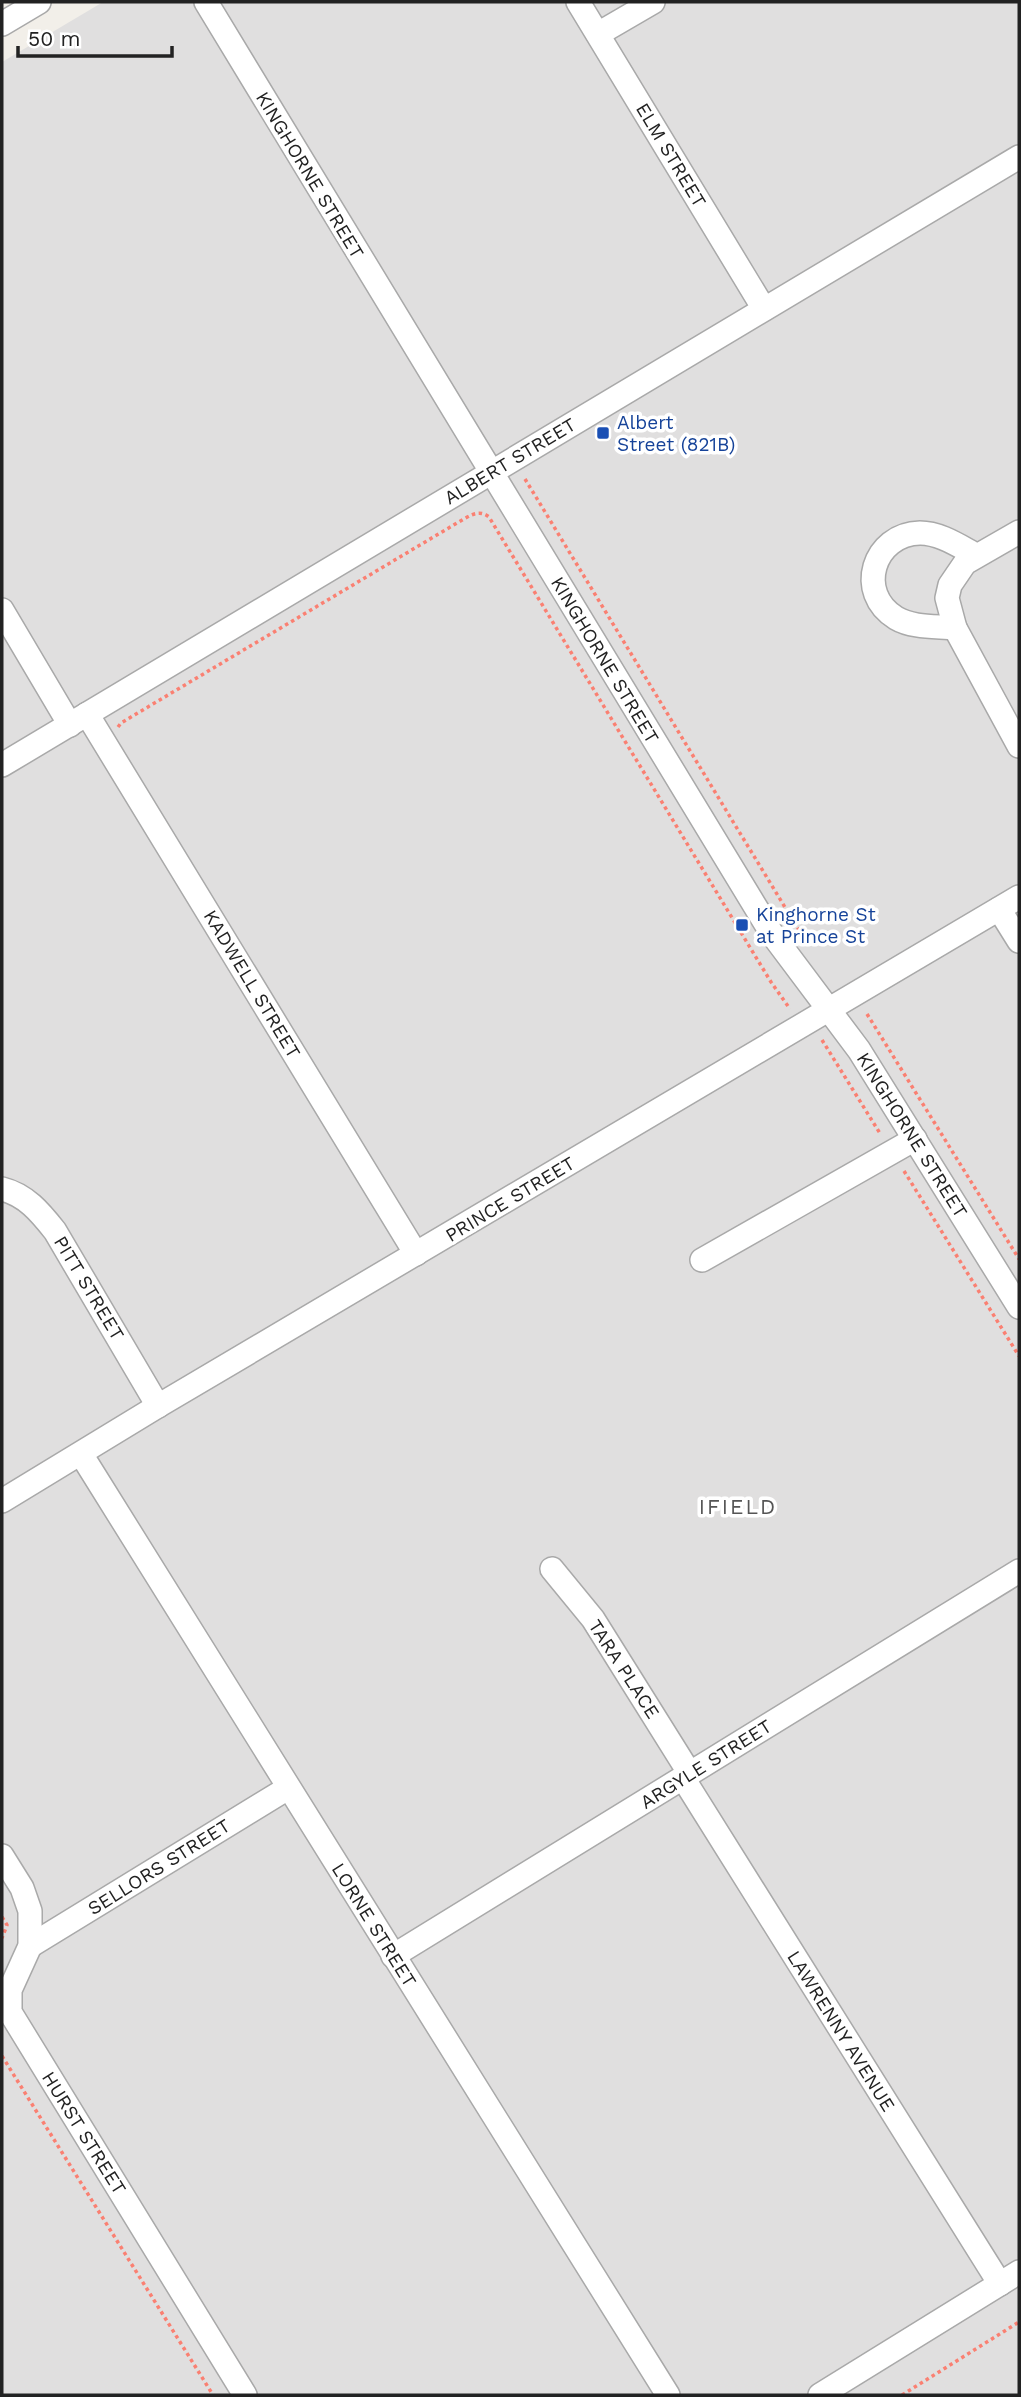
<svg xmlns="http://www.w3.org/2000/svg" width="1021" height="2397" font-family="'Work Sans',sans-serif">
<rect width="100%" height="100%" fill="#f2efe9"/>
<path fill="#e0dfdf" d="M103 2H1019V2395H2V62Z"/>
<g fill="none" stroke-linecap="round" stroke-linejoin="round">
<g stroke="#a9a9a9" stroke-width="26">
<g id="minor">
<path d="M206 2 772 934 859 1050 1019 1307"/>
<path d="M578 2 764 309"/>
<path d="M2 24 39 2"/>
<path d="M598 34 653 2"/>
<path d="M1019 532 965 563 950 585 947 598 955 628 1019 746"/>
<path d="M2 610 70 725"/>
<path d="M955 628C936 626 913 628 896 618 855 593 873 534 920 533 940 533 959 546 976 555"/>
<path d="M87 714 416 1254"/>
<path d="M2 765 1019 157"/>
<path d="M999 909 1019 941"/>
<path d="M2 1189C26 1195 40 1212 55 1231L158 1406"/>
<path d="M702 1260 915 1139"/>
<path d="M81 1454 668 2395"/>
<path d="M2 1501 158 1406 1019 897"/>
<path d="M552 1569 593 1619 690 1774"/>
<path d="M683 1778 1000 2284"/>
<path d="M2 1856 22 1888 30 1911V1946L10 1990V2012L245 2395"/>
<path d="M30 1946 288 1788"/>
<path d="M393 1956 1019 1571"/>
<path d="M820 2395 1019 2272"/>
</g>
</g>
<g stroke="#fa8072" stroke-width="3.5" stroke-dasharray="3.5 3.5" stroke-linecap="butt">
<path d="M525 479 800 932"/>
<path d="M118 727 121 723 457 523C468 517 478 508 489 517L771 982 790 1009"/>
<path d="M867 1014 1019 1259"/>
<path d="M822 1040 881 1135"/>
<path d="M904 1171 1019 1356"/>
<path d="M2 1917 7 1925 2 1938"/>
<path d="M2 2056 213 2395"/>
<path d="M902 2395 1019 2322"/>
</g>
<use href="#minor" stroke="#fff" stroke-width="23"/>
</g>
<g fill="#1a4fb4" stroke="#fff" stroke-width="2.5">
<rect x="596" y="426" width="14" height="14" rx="3.5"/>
<rect x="735" y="918" width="14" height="14" rx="3.5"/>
</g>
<g text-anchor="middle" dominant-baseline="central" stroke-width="7" stroke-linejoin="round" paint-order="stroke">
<g font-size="19" fill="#222" stroke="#fff">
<text transform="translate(671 155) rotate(59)">ELM STREET</text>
<text transform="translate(310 175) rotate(59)">KINGHORNE STREET</text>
<text transform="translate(510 461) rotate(-31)">ALBERT STREET</text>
<text transform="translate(605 660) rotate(59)">KINGHORNE STREET</text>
<text transform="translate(252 984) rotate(59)">KADWELL STREET</text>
<text transform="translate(912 1135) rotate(58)">KINGHORNE STREET</text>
<text transform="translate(510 1199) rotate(-31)">PRINCE STREET</text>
<text transform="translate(89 1288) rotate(59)">PITT STREET</text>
<text transform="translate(624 1669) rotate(57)">TARA PLACE</text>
<text transform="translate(706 1764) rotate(-32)">ARGYLE STREET</text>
<text transform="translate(159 1867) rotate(-32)">SELLORS STREET</text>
<text transform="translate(374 1925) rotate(58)">LORNE STREET</text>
<text transform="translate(841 2031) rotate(58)">LAWRENNY AVENUE</text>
<text transform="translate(84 2133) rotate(58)">HURST STREET</text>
</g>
<g font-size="19" fill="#164399" stroke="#fff" text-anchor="start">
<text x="617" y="422">Albert<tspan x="617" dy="22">Street (821B)</tspan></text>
<text x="756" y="914">Kinghorne St<tspan x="756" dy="22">at Prince St</tspan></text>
</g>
<g font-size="21" letter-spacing="2" fill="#555" stroke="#fff">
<text x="738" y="1506">IFIELD</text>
</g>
</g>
<rect width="1021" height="2397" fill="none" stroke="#222222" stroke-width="7"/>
<path d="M18 46v10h154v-10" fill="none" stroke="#222222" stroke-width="3.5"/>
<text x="28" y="46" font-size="21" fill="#222222" stroke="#ffffff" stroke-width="5" paint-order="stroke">50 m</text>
</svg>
